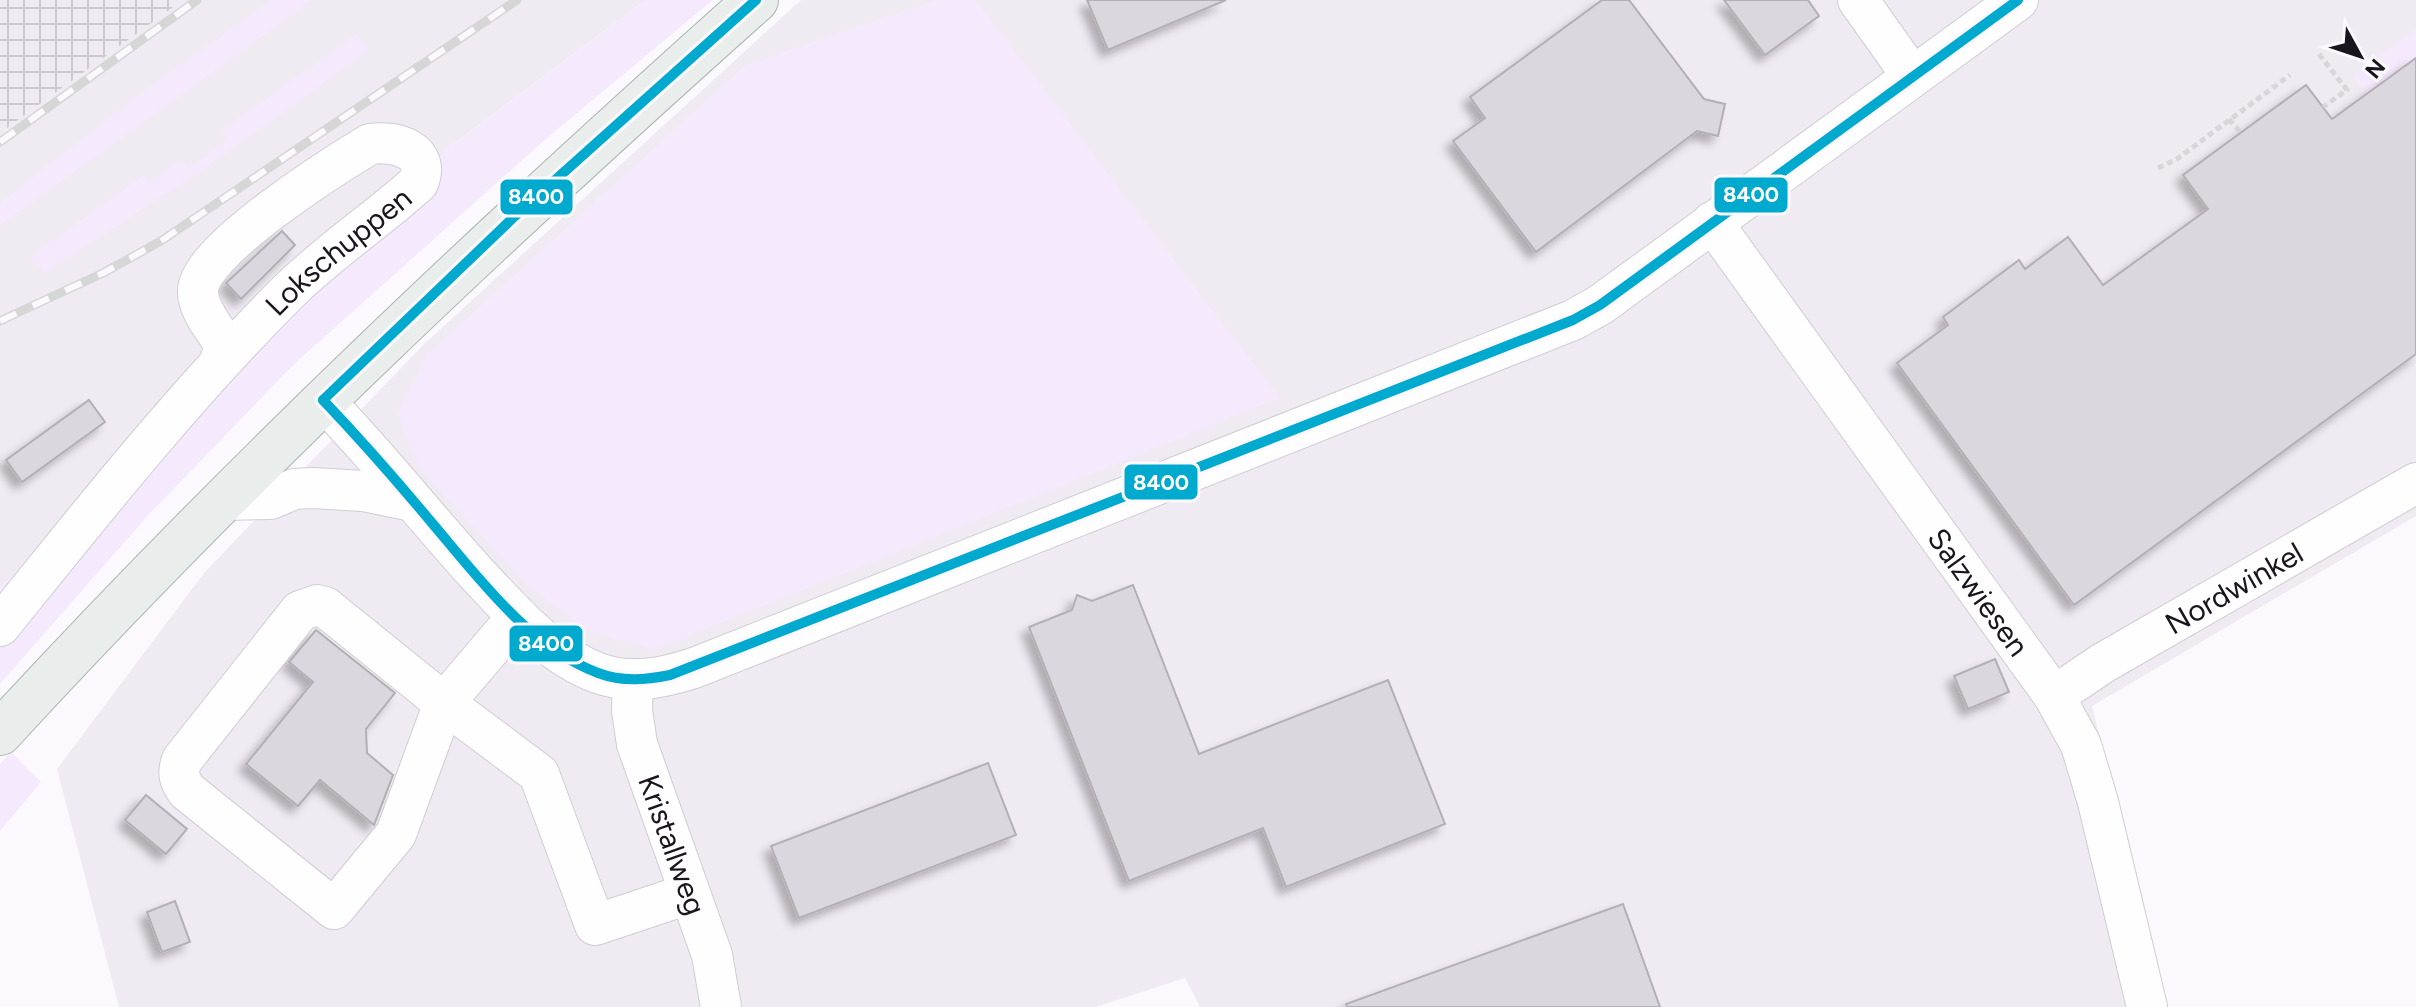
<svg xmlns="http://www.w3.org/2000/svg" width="2416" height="1007" font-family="Figtree,sans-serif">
<defs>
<pattern id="industrial-grid" width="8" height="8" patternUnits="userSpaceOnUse" patternTransform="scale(2)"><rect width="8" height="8" fill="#f0ebf3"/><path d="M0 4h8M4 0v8" fill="none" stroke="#cdc9d0"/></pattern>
<filter id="shadow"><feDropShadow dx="-7" dy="7" stdDeviation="4" flood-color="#0004"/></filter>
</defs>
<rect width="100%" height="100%" fill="#fbf9fd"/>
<g fill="#f0ebf3">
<path d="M183 0H646L451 146 0 588V133Z"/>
<path d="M801 0H2416V516L2092 706 2168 1007H1200L1185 978 1096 1007H119L57 769 204 573 423 345Z"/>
</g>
<path fill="url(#industrial-grid)" d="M0 0H183L0 133Z"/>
<g fill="#f5eafd">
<path d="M272 0H312L0 225V203L150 87Z"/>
<path d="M646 0H713L547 138 291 367 144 520 0 684V588L451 146Z"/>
<path d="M938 0H975L1279 398 656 649 589 632 527 584 420 469 398 414 429 353 746 65Z"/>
<path d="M2416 29V58L2366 94 2353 76Z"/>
<path d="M357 34 369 50 199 172 44 273 31 257 144 175 150 182 181 160 189 168 228 140 222 131Z"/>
<path d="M11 752 41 782 0 831V764Z"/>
</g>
<g fill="#dbd7de" stroke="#b2afb5" stroke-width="2" filter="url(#shadow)">
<path d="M1087 0H1226L1108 50Z"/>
<path d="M1602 0H1629L1704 99 1725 104 1718 136 1697 131 1536 252 1453 141 1485 118 1470 97Z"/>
<path d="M1724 0H1808L1819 16 1765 55Z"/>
<path d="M2416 58V354L2074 605 1897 363 1948 325 1943 317 2019 260 2025 269 2068 237 2103 285 2208 209 2183 175 2306 85 2332 119Z"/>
<path d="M282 231 295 245 241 299 226 283Z"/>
<path d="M89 400 105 422 22 482 6 460Z"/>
<path d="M1133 585 1199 754 1388 680 1445 824 1286 887 1263 828 1129 881 1029 627 1072 610 1077 595 1092 601Z"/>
<path d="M316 630 395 693 366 729 367 753 393 775 374 825 320 780 298 806 246 764 313 682 289 662Z"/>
<path d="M1995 659 2009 692 1968 709 1954 676Z"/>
<path d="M988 763 1016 835 799 918 771 846Z"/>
<path d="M146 795 187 829 166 854 125 820Z"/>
<path d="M175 901 190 942 162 952 147 912Z"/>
<path d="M1623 904 1660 1007H1347L1346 1004Z"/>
</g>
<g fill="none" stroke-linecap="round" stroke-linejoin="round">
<g stroke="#d0ccd3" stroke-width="42">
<g id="minor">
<path d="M1858 0 1912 76"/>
<path id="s1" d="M1712 222 2054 696 2081 745 2098 802 2147 1007"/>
<path d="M323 400C377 455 425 517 477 574 512 611 549 655 598 673 630 685 663 678 694 668L1573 320 1600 305 2018 0"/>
<path d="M223 500 271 499 294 489 313 488 363 491 412 501"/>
<path d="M517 617 444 703 325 607 317 605 300 611 182 760C177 773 179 780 187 791L334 909 396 834 444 703 539 774 595 925 688 894"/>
<path id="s2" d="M0 626C92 512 183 397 287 293 328 252 376 221 418 183 432 151 396 140 370 144 335 165 200 250 198 290 197 309 215 329 225 345L219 364"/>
<path id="s3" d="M633 679 632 710 637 744 712 955 721 1007"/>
<path id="s4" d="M2054 696 2103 663 2416 483"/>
</g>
</g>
<g stroke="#abb4b2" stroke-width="46">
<path id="major" d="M0 733C238 474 494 234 756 0"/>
</g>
<g stroke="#d7d6d8" stroke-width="5" stroke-dasharray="6 4" stroke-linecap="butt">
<path d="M2319 54 2347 90 2323 107"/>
<path d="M2229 119 2241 133"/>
<path d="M2158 168 2177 159 2290 75"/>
</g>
<use href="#minor" stroke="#fefeff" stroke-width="40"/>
<use href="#major" stroke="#e9eeed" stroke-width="44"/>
<g stroke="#d6d6d7" stroke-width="9">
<g id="rail">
<path d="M0 142 197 0"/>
<path d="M0 321 103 273 161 241 517 0"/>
</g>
</g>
<use href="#rail" stroke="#fbf8fe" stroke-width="6" stroke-dasharray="18" stroke-linecap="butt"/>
<g stroke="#fbf8fe" stroke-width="16">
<g id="bus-1">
<path d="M323 400C361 440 397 481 432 523 478 577 530 648 598 673 622 682 646 680 670 675L1573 320 1600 305 2018 0"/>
<path d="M323 400 515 216 756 0"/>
</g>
</g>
<use href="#bus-1" stroke="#00a9ce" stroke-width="10"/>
</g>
<g text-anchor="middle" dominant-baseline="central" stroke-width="7" stroke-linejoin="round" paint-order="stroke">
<g font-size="30" fill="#19141d" stroke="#fbf8fe">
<text stroke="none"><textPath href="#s2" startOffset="506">Lokschuppen</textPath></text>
<text stroke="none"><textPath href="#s4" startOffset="210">Nordwinkel</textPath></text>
<text stroke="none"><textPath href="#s1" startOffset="456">Salzwiesen</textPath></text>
<text stroke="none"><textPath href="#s3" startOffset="172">Kristallweg</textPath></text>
</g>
</g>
<g stroke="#fbf8fe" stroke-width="3">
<rect x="1713" y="176" width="76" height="38" rx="8" fill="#00a9ce"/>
<rect x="499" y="178" width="75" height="38" rx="8" fill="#00a9ce"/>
<rect x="1123" y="463" width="76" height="38" rx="8" fill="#00a9ce"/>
<rect x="508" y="624" width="76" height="39" rx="8" fill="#00a9ce"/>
</g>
<g font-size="22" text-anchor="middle" font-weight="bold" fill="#fff">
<text x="1751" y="202">8400</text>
<text x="536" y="204">8400</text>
<text x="1161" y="490">8400</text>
<text x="546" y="651">8400</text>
</g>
<g transform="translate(2360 56) rotate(130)" stroke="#fbf8fe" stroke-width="6" paint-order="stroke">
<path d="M0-6L14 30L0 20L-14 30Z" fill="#19141d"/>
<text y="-12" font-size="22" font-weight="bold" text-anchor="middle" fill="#19141d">N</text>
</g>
</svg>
